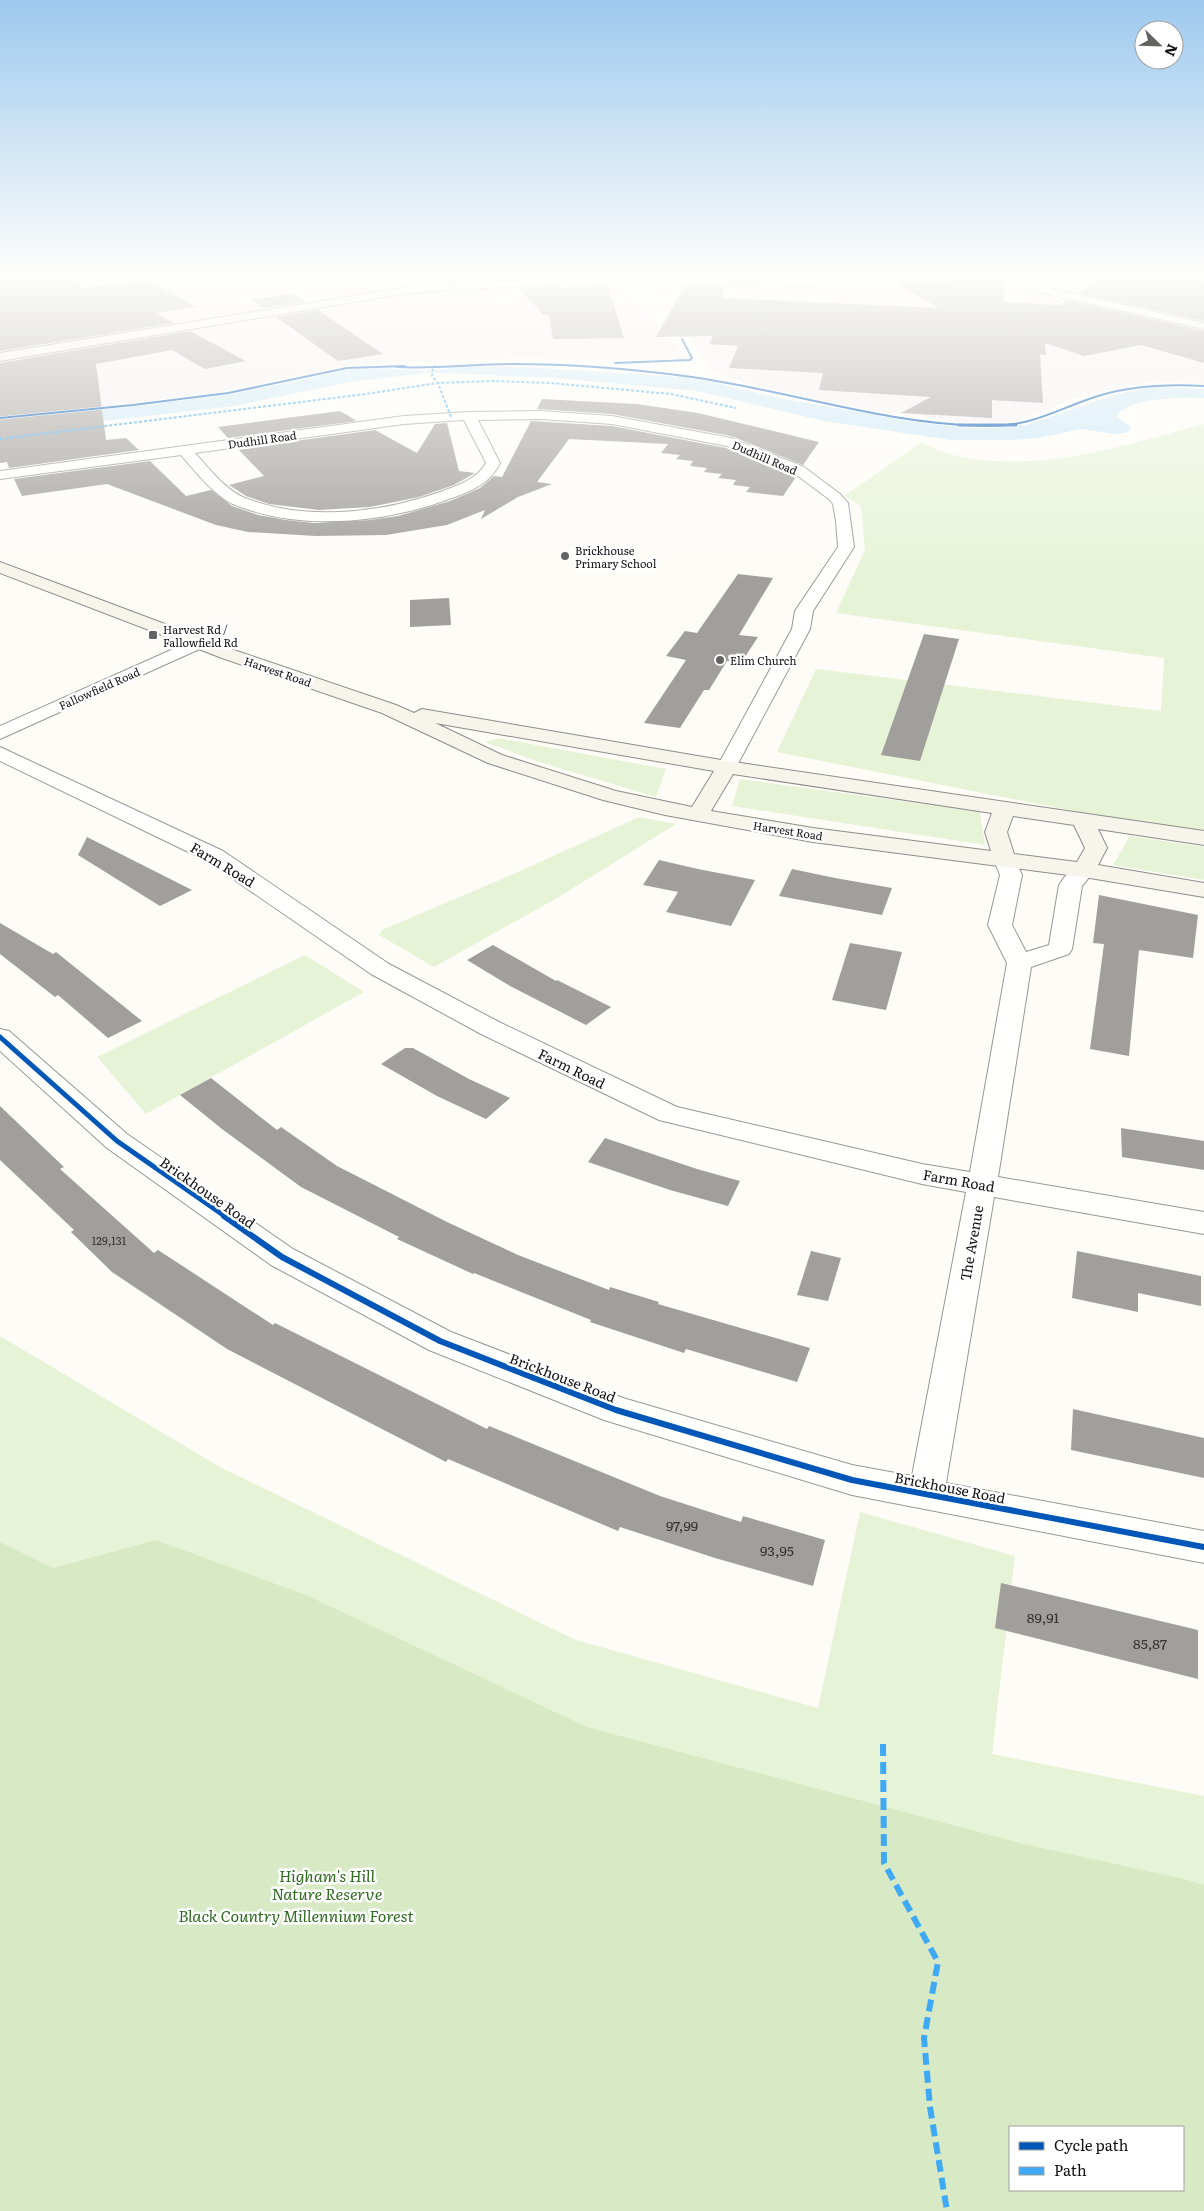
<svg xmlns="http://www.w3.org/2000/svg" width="1204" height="2211" font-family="Literata,serif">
<rect width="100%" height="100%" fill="#fdfcf7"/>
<g fill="#f5f0f3">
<path d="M0 272H466L475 282 394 289 272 306 305 310 401 294 550 285 624 288 688 358 678 361 521 358 358 364 224 391 130 404 0 417Z"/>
<path d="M498 272H956L921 276 504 280Z"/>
<path d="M1033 272H1204V384L1151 381 1084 395 1009 423 961 422 875 410 802 396 737 380 712 370 655 291 663 287 907 285 990 278Z"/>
</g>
<g fill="#e7f3d7" fill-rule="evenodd">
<path d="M1204 424V834L1149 826 777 752 816 669 1161 711 1164 658 836 613 865 550 861 506 844 496 922 442C929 446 938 451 946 453 1031 477 1122 446 1204 424Z"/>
<path d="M498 738 666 769 656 797 536 761 485 742Z"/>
<path d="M740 779 980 812 985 845 732 806Z"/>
<path d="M639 817 676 824 557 898 434 967 379 935 382 930 518 872Z"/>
<path d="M1130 836 1204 847V880L1113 865Z"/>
<path d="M305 955 364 992 146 1114 97 1057Z"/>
<path d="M0 1336 220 1467 576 1640 818 1708 860 1512 1015 1556 992 1754 1204 1796V2211H0ZM1010 2127H1183V2190H1010Z"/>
</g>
<path fill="#d8eac5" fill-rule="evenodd" d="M156 1540 306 1595 587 1727 1024 1844 1184 1879 1204 1885V2211H0V1542L53 1568ZM1010 2127H1183V2190H1010Z"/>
<path fill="#cde8f7" d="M470 366 525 367 695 378 784 399 929 424 969 428 1026 425 1114 395 1149 387 1204 389V398C1184 397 1126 397 1116 417L1129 425 1131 429 1125 433 1116 434 1081 429 1038 438 1013 440H951L824 421 697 391 554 378 445 373H425L350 382 234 406 113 420 62 425 0 420C118 408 235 397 350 369L365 367 425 371Z"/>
<g fill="#a19f9c">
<path d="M0 272H59L84 288 146 279 196 307 156 313 174 323 0 351Z"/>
<path d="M544 272 548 277 511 279 508 275Z"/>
<path d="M570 272H604L606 277H566Z"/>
<path d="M693 272H728L727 278H690Z"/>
<path d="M1127 272 1204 277V321L1078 293 1106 273 1122 276Z"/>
<path d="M991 277 1004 281V302L1060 305 1067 300 1204 331V363L1141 345 1084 356 1045 343 1046 355 1040 354 1043 403 992 400V418L901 413 931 397 819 390 823 373 729 368 738 346 709 344 713 336 656 337 684 287H724L722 298 939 308 897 284Z"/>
<path d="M555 287 559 288 608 287 624 338 553 339 549 315H543L519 288Z"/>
<path d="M293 293 305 302 264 308 252 300Z"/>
<path d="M318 310 383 354 338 361 276 317Z"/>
<path d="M190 331 246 361 205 369 172 350 96 364 106 440 126 438 139 450 9 468 7 462 0 463V363Z"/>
<path d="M542 399 637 404 698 413 819 442 803 465 731 436 612 414 537 409Z"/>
<path d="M340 411 357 421 228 438 218 427Z"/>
<path d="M531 421 612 426 726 448 796 477 783 496 746 492 750 487 733 485 736 480 718 478 722 474 704 472 707 468 690 466 693 461 676 459 680 455 661 453 668 444 569 439 537 482 552 484 518 497 481 519 485 510 447 525 386 535 316 536 248 532 216 525 107 484 22 496 14 479 150 461 186 496 211 490 232 506 258 515 286 520 314 523 370 520 398 516 450 501 480 488 494 476 502 477Z"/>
<path d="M447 423 459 471 475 473 454 485 419 497 370 507 319 510 269 504 246 496 229 485 264 476 238 449 375 430 417 453 435 424Z"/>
<path d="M738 574 773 578 739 635 758 637 741 663 727 661 709 690H704L680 728 644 723 686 660 666 656 685 631 697 633Z"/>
<path d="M449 598 451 625 410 627V600Z"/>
<path d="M924 634 959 639 920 761 881 755Z"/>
<path d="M87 837 192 890 160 906 78 855Z"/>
<path d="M659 860 698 869 755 880 731 926 666 912 678 892 643 885Z"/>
<path d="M792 869 835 878 892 888 882 915 779 896Z"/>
<path d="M1099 895 1198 915 1193 958 1139 950 1129 1056 1090 1049 1104 944 1093 943Z"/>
<path d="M0 923 53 954 56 952 142 1021 108 1038 58 995 55 997 0 954Z"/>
<path d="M850 943 902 952 886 1010 832 1000Z"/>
<path d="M493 945 556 981 557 980 611 1007 586 1025 510 986 467 960Z"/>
<path d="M405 1048H413L469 1079 510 1098 486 1119 437 1096 381 1064Z"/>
<path d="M211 1078 277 1130 281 1127 337 1166 447 1222 518 1255 609 1290 610 1287 659 1302 658 1304 810 1348 797 1382 686 1349 684 1353 590 1322 591 1320 474 1273 473 1274 397 1239 399 1237 301 1187 222 1129 180 1095Z"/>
<path d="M0 1106 64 1167 60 1169 154 1253 158 1250 273 1325 275 1323 487 1429 489 1426 660 1496 741 1522 743 1516 825 1540 813 1586 715 1558 620 1527 618 1531 448 1459 446 1462 227 1349 112 1272 71 1232 74 1230 0 1160Z"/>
<path d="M1121 1128 1204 1141V1170L1122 1157Z"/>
<path d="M605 1138 697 1169 740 1181 728 1206 670 1190 588 1162Z"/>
<path d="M811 1251 841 1258 828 1301 797 1295Z"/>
<path d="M1077 1251 1201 1276V1306L1138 1293V1312L1072 1298Z"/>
<path d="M1073 1409 1204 1438V1478L1071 1450Z"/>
<path d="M1001 1583 1198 1630V1679L995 1628Z"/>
</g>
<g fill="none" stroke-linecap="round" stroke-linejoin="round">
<g stroke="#979795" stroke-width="2">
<g id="street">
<path d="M540 411 612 416 731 438 804 467 840 494 848 503 854 547 813 611 810 629 734 771 727 773 720 771 717 767 792 629 795 611 838 547 836 521 833 504 830 500 794 473 727 446 612 424 540 419 478 420 500 463C490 484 471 491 449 499 384 523 300 532 233 504 216 497 193 469 181 455L0 479V471L404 416 469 412ZM464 420 486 463C477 479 459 485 443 491 382 513 307 522 245 498 225 490 209 468 195 453L404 424Z"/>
<path d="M198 638 204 639 207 643 204 647 0 739V726Z"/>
<path d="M0 747 223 851 389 964 499 1022 677 1107 922 1164 970 1172 1007 963 988 925 1000 875 994 860 997 855 1005 853 1013 855 1022 875 1012 925 1026 952 1049 945 1059 885C1068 872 1076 861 1092 865L1095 870 1082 886 1072 949 1069 954 1031 967 998 1177 1204 1212V1234L994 1197 946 1483 1204 1531V1563L852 1495 604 1420 429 1350 271 1265 107 1148 0 1051V1029L9 1031 127 1134 293 1249 451 1332 623 1398 852 1465 912 1476 966 1192 922 1184 659 1120 481 1034 371 974 207 861 0 761Z"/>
</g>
</g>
<g stroke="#8e8d8b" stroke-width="2">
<g id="secondary">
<path d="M955 272H1002L1058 290 1204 323V329L1051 295 991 275 837 286 555 285 459 289 402 294 0 361V353L402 288 459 283 555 279 837 280Z"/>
<path d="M0 562 234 650 396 705 414 713 422 709 727 761 1204 831V845L1098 829 1107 848 1098 865 1204 883V897L1084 877 813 842 665 815 603 800 488 763 382 713 222 658 0 573ZM435 723 714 771 692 807 616 791 502 755ZM733 774 992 813 985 832 991 851 813 828 711 811ZM1013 816 1074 825 1085 848 1077 862 1014 854 1007 832Z"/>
</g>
</g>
<use href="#street" fill="#fffffe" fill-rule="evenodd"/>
<use href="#secondary" fill="#f6f4eb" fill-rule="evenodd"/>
<g stroke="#3fa9f5" stroke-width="2" stroke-dasharray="3 2" stroke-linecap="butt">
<path d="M436 365 433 367 432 376 438 383 451 417"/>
<path d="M0 439 366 394 438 383 492 381 550 383 671 394 736 408"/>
</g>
<path stroke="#3fa9f5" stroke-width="6" stroke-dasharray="12 6" stroke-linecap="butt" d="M883 1744 884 1863 938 1962 924 2038 930 2107 947 2211"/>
<g stroke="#fff" stroke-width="3">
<g id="cycleway-far3">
<path d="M615 363 690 360 692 358 682 339"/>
<path d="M397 367C436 369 474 364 512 364 572 364 633 369 692 377 790 391 885 424 984 426 1033 427 1054 410 1098 396 1133 385 1168 384 1204 386"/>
<path d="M0 418 133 405 228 393 347 368 405 366"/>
</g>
</g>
<g stroke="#fff" stroke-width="5">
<path id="cycleway-far2" d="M959 425H1016"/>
</g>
<g stroke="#fff" stroke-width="8">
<path id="cycleway-far1" d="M0 1037 117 1141 226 1217"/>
</g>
<g stroke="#fff" stroke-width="9">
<path id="cycleway" d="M224 1216 282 1257 440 1341 616 1410 852 1480 1204 1547"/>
</g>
<use href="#cycleway-far3" stroke="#0057b8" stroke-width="2"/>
<use href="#cycleway-far2" stroke="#0057b8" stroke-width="3"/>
<use href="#cycleway-far1" stroke="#0057b8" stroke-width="5"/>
<use href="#cycleway" stroke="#0057b8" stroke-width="6"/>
</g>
<linearGradient id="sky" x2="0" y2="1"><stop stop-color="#9dc9ee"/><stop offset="0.47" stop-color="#fefefb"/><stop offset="1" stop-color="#fefefb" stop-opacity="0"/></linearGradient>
<rect width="1204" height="581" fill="url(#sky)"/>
<g fill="#646362" stroke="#fff" stroke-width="2">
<circle cx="565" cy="556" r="5"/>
<rect x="148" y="630" width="10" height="10" rx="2.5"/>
<circle cx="720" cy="660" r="5"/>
</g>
<g text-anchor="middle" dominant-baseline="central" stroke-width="5" stroke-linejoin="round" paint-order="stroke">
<g font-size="11" fill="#111" stroke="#fff">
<text transform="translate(262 439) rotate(-8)">Dudhill Road</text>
<text transform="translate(765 457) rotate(23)">Dudhill Road</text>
<text transform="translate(278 671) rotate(19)">Harvest Road</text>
<text transform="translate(99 688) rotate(-24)">Fallowfield Road</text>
<text transform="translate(788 830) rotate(9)">Harvest Road</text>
</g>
<g font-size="11" fill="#111" stroke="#fff" text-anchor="start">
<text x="575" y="550">Brickhouse<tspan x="575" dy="13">Primary School</tspan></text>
<text x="163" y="629">Harvest Rd /<tspan x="163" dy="13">Fallowfield Rd</tspan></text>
<text x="730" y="660">Elim Church</text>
</g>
<g font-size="11" fill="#353434">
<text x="109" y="1240">129,131</text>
</g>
<g font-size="14" fill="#111" stroke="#fff">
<text transform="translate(223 864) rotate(31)">Farm Road</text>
<text transform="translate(572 1068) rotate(26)">Farm Road</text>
<text transform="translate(959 1180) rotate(10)">Farm Road</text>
<text transform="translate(208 1192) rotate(35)">Brickhouse Road</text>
<text transform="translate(971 1243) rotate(-80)">The Avenue</text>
<text transform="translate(563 1377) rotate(21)">Brickhouse Road</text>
<text transform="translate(950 1487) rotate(11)">Brickhouse Road</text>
</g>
<g font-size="14" fill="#353434">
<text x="682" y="1525">97,99</text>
<text x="777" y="1550">93,95</text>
<text x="1043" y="1617">89,91</text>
<text x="1150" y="1643">85,87</text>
</g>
<g font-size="16" font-style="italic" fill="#2f6b1f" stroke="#fff">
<text x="327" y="1875">Higham's Hill<tspan x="327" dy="18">Nature Reserve</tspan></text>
<text x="296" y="1915">Black Country Millennium Forest</text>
</g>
</g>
<rect x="1009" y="2126" width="175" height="65" fill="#ffffff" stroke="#a0a0a0"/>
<rect x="1019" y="2142" width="25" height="8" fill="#0057b8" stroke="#a0a0a0"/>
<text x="1054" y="2151" font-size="15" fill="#111111">Cycle path</text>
<rect x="1019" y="2167" width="25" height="8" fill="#3fa9f5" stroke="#a0a0a0"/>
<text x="1054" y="2176" font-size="15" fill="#111111">Path</text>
<g transform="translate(1159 45) rotate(113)"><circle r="24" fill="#ffffff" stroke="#a0a0a0"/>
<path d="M0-4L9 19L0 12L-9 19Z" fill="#646362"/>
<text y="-8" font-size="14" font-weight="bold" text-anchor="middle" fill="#111111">N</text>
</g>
</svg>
